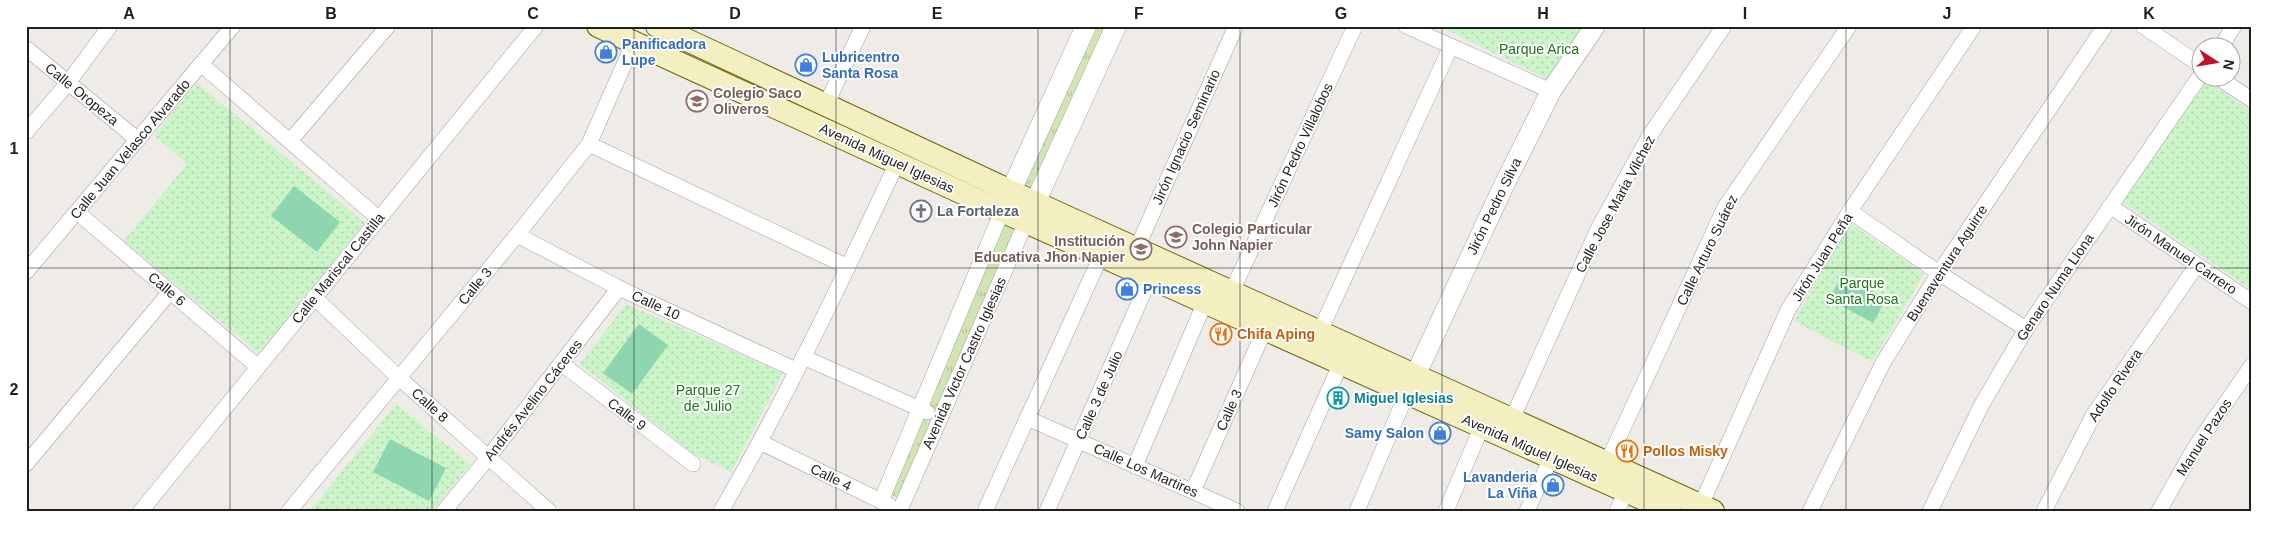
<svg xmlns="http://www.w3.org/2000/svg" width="2278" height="537" font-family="Arial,sans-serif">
<defs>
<pattern id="grass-tufts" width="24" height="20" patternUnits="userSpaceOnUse" patternTransform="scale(1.25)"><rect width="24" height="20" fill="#d1e4b2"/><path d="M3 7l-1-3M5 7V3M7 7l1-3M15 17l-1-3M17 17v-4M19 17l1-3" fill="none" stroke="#b3c399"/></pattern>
<pattern id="park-dots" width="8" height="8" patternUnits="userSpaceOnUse" patternTransform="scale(1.25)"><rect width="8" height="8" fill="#cbf4c8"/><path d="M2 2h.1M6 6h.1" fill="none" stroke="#aed1ab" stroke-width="1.8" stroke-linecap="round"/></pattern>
</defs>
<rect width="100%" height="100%" fill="#efebe7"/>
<g fill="url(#grass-tufts)">
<path d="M1093 26H1109L1035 190 1022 184Z"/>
<path d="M1007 219 1018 224 900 499 889 494Z"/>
</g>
<g fill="url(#park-dots)">
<path d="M1439 26H1583L1547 79Z"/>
<path d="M2204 79 2252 111V290L2121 201Z"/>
<path d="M197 83 365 223 258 353 124 241 187 164 154 135Z"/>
<path d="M1850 223 1924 274 1872 362 1794 321Z"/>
<path d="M626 304 783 373 731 472 692 453 580 364Z"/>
<path d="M396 404 470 464 433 511H310Z"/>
</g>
<g fill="#8dd6b0">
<path d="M294 186 340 222 317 252 271 216Z"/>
<path d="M1842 275 1886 299 1873 323 1829 299Z"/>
<path d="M639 324 668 345 632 394 603 373Z"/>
<path d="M390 439 446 468 429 501 373 472Z"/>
</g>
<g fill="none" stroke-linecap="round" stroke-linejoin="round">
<g stroke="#a0a0a0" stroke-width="16">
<g id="minor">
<path d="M1406 26 1551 91"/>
<path d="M2143 26 2200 65"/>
<path d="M26 48 138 140"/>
<path d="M2220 48 2234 26"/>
<path d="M201 64 378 218"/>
<path d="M2219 78 2252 100"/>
<path d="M826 105 863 26"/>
<path d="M26 132 68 83 110 26"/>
<path d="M290 141 388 26"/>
<path d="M589 144 848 267"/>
<path d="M2110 206 2252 302"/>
<path d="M1850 211 1939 273 2026 329"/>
<path d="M77 212 257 366"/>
<path d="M517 235 619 288 796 370"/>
<path d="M1137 248 1236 26"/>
<path d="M26 272 233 26"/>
<path d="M1232 291 1355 26"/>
<path d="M314 297 398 377 549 511"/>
<path d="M1320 331 1451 46"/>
<path d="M803 357 927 412"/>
<path d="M562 364 693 464"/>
<path d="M1027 418 1237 511"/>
<path d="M1512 419 1599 227 1650 135 1724 26"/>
<path d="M760 442 889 505"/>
<path d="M1607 463 1725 207 1849 26"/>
<path d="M26 464 170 292"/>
<path d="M1135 466 1205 302"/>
<path d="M1193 491 1265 329"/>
<path d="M881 501 1002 211"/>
<path d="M1701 505 1788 310 1850 211 1974 26"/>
<path d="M900 510 1026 222"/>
<path d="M141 511 536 26"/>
<path d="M289 511 517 235 589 144 634 42"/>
<path d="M444 511 488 458 619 288"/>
<path d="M721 511C786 399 842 280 897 163"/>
<path d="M985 511 1101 256"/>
<path d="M1047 511 1150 278"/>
<path d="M1275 511 1341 363"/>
<path d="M1357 511 1407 393"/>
<path d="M1446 511 1482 426"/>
<path d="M1527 511 1551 458"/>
<path d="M1617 511 1626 491"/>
<path d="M1810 511 1884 361 1939 273 2105 26"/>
<path d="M1930 511 1982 404 2026 329 2200 76"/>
<path d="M2044 511 2094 414 2197 265"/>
<path d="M2159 511 2194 449 2252 365"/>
</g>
</g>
<g stroke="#a0a0a0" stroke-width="21">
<g id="tertiary">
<path d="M1005 204 1086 26"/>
<path d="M1029 216 1116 26"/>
<path d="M1408 391 1504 185 1551 91 1595 26"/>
</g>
</g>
<g stroke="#6d6a10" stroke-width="24">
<g id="secondary">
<path d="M598 26 1026 222 1670 511"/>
<path d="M657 26 1036 203 1713 511"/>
</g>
</g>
<use href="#minor" stroke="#fff" stroke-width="15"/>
<use href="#tertiary" stroke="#fff" stroke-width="20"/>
<use href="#secondary" stroke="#f3efc0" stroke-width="22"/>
</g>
<path fill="none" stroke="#1f1f1f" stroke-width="1" stroke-opacity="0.55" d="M230 26V511M432 26V511M634 26V511M836 26V511M1038 26V511M1240 26V511M1442 26V511M1644 26V511M1846 26V511M2048 26V511M26 268H2252"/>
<defs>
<g id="shop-ring" transform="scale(1.125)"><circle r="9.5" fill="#fff" stroke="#3f7fe0" stroke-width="1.5"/><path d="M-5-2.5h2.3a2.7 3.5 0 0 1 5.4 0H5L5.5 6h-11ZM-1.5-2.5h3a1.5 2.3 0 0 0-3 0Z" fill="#3f7fe0"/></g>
<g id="school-ring" transform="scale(1.125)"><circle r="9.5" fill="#fff" stroke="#8d6e63" stroke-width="1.5"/><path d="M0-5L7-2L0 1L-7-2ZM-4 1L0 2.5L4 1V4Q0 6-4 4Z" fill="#8d6e63"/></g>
<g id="church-ring" transform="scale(1.125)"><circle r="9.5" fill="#fff" stroke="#6b7280" stroke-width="1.5"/><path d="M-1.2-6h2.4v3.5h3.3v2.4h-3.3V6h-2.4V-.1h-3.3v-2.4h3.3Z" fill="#6b7280"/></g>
<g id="restaurant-ring" transform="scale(1.125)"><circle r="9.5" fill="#fff" stroke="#e8710a" stroke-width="1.5"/><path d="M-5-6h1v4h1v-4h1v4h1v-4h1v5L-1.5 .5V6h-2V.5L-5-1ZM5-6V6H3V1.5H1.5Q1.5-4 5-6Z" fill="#e8710a"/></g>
<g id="building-ring" transform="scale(1.125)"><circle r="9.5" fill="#fff" stroke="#0f9aa8" stroke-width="1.5"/><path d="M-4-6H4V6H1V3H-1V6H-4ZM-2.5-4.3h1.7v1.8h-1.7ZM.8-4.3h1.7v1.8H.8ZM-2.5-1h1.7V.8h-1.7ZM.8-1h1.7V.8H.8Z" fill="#0f9aa8"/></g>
</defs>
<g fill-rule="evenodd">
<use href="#shop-ring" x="606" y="52"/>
<use href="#shop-ring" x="806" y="65"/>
<use href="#school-ring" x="697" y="101"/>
<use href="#church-ring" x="921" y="211"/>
<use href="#school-ring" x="1176" y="237"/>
<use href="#school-ring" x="1141" y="249"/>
<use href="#shop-ring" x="1127" y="289"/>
<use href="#restaurant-ring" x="1221" y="334"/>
<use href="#building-ring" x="1338" y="398"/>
<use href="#shop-ring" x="1440" y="433"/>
<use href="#restaurant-ring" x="1627" y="451"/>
<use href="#shop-ring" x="1553" y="485"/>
</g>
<g text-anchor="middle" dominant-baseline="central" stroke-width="4" stroke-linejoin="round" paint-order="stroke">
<g font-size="14" font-weight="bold" fill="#366cbe" stroke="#fff" text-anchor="start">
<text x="622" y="44">Panificadora<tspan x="622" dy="16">Lupe</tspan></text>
<text x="822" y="57">Lubricentro<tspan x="822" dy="16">Santa Rosa</tspan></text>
<text x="1143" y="289">Princess</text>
<text x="1424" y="433" text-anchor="end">Samy Salon</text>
<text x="1537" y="477" text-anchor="end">Lavanderia<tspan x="1537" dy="16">La Viña</tspan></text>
</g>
<g font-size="14" fill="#1c7417" stroke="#fff">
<text x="1539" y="49">Parque Arica</text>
<text x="1862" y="283">Parque<tspan x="1862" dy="16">Santa Rosa</tspan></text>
<text x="708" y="390">Parque 27<tspan x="708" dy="16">de Julio</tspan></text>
</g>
<g font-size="14" font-weight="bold" fill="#785e54" stroke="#fff" text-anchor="start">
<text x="713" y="93">Colegio Saco<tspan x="713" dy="16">Oliveros</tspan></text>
<text x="1192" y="229">Colegio Particular<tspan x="1192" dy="16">John Napier</tspan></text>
<text x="1125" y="241" text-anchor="end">Institución<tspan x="1125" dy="16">Educativa Jhon Napier</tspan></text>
</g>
<g font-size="14" fill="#1f1f1f" stroke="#fff">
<text transform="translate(82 94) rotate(39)">Calle Oropeza</text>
<text transform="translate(1186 137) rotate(-66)">Jirón Ignacio Seminario</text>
<text transform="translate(1300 145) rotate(-65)">Jirón Pedro Villalobos</text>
<text transform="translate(130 149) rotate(-50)">Calle Juan Velasco Alvarado</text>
<text transform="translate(887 158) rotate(25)">Avenida Miguel Iglesias</text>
<text transform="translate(1615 204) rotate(-62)">Calle Jose Maria Vilchez</text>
<text transform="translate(1494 206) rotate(-64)">Jirón Pedro Silva</text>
<text transform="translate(1707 250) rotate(-64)">Calle Arturo Suárez</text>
<text transform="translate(2181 254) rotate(34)">Jirón Manuel Carrero</text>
<text transform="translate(1822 257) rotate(-58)">Jirón Juan Peña</text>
<text transform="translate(1947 263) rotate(-57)">Buenaventura Aguirre</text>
<text transform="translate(338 268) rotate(-51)">Calle Mariscal Castilla</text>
<text transform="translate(475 286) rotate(-50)">Calle 3</text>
<text transform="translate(2055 287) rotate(-56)">Genaro Numa Llona</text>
<text transform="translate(167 289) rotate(40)">Calle 6</text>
<text transform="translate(656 305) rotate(25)">Calle 10</text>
<text transform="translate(964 363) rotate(-66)">Avenida Victor Castro Iglesias</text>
<text transform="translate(2115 385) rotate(-56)">Adolfo Rivera</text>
<text transform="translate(1099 395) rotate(-66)">Calle 3 de Julio</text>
<text transform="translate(533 400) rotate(-52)">Andrés Avelino Cáceres</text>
<text transform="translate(430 405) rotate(42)">Calle 8</text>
<text transform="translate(1229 410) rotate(-66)">Calle 3</text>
<text transform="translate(627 414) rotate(37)">Calle 9</text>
<text transform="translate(2204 437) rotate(-57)">Manuel Pazos</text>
<text transform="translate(1530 448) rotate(24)">Avenida Miguel Iglesias</text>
<text transform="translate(1146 470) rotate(24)">Calle Los Martires</text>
<text transform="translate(831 477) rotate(26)">Calle 4</text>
</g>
<g font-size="14" font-weight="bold" fill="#5b616d" stroke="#fff" text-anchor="start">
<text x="937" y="211">La Fortaleza</text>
</g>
<g font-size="14" font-weight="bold" fill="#c56008" stroke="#fff" text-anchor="start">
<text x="1237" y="334">Chifa Aping</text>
<text x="1643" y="451">Pollos Misky</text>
</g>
<g font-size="14" font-weight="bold" fill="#0d838f" stroke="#fff" text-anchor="start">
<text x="1354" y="398">Miguel Iglesias</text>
</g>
</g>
<rect width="2278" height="537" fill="none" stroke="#ffffff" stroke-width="55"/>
<g transform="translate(2216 62) rotate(102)"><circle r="24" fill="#ffffff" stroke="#a5a5a5"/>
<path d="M0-4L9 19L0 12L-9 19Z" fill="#bb142b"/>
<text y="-8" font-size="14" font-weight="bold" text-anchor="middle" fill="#1f1f1f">N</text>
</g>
<rect x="28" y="28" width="2222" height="482" fill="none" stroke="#1f1f1f" stroke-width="2"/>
<g font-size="16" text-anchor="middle" font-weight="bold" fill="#1f1f1f">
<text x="129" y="19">A</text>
<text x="331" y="19">B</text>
<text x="533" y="19">C</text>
<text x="735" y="19">D</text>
<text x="937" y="19">E</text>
<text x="1139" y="19">F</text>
<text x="1341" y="19">G</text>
<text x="1543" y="19">H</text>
<text x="1745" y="19">I</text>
<text x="1947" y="19">J</text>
<text x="2149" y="19">K</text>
<text x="14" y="154">1</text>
<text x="14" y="395">2</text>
</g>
</svg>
